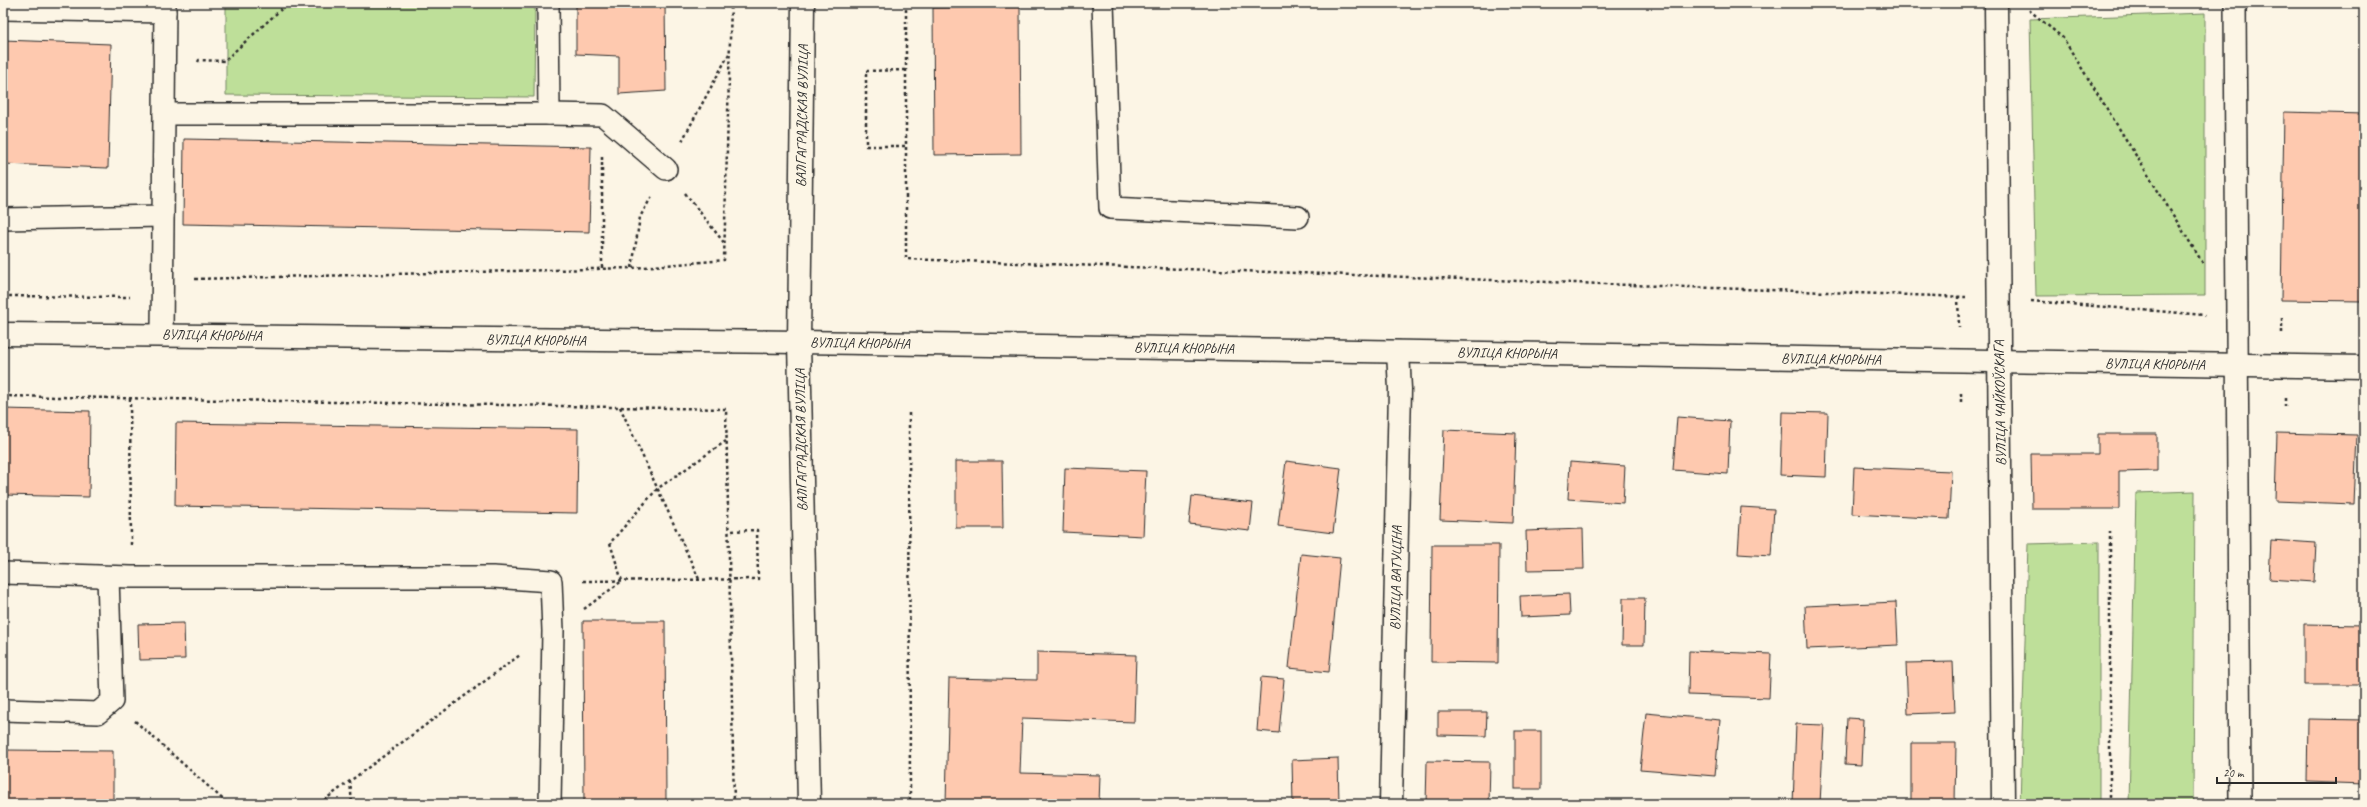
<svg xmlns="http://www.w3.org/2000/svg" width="2367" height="807" font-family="Caveat,sans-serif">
<rect width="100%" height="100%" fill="#fcf5e5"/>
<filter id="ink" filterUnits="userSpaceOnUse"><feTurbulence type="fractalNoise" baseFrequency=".025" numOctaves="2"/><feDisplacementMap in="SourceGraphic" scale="8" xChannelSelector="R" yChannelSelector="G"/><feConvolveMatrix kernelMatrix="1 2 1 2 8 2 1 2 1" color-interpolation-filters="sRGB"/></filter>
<g filter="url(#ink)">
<g fill="#bedf99" stroke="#748562">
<path d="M226 3H535L534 97 226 95Z"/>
<path d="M2205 13V295L2036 296 2030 19Z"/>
<path d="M2195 491 2193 804H2129L2136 493Z"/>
<path d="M2099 542V804H2020L2028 544Z"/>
</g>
<g fill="#fec9af" stroke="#2b2b2b">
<path d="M576 3H665L666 91 619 94V56L576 54Z"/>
<path d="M1020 7 1021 154 934 155 933 8Z"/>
<path d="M3 40 111 44 108 168 3 164Z"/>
<path d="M2284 112 2364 114V301L2281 300Z"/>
<path d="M184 139 591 147 589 232 183 224Z"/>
<path d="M3 409 90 411 89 497 3 495Z"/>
<path d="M1782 412 1828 413 1826 477 1780 475Z"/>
<path d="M1677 417 1730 421 1728 474 1673 470Z"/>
<path d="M176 423 578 429 577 513 175 506Z"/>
<path d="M1444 430 1516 433 1513 523 1440 520Z"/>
<path d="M2277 433 2357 435 2354 504 2275 501Z"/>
<path d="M2098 434H2157V471L2119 472V509H2032L2031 454H2098Z"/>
<path d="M956 461H1002L1003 528H956Z"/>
<path d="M1286 461 1341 468 1333 533 1278 526Z"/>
<path d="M1570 462 1625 466 1623 503 1568 499Z"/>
<path d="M1854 467 1951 471 1949 519 1852 514Z"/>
<path d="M1065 468 1146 471 1143 536 1063 532Z"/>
<path d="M1192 496 1253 503 1250 531 1189 524Z"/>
<path d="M1741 507 1774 509 1771 556 1738 554Z"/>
<path d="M1583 529 1584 569 1527 570 1526 531Z"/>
<path d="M2271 540 2316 543 2314 582 2269 579Z"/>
<path d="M1432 545H1499L1498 663 1431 662Z"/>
<path d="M1301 554 1340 558 1329 672 1289 668Z"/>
<path d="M1569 594 1570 615 1521 617 1520 596Z"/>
<path d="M1623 598H1645L1644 645H1622Z"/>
<path d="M1896 602 1898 645 1807 649 1805 606Z"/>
<path d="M583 621H665L666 804H584Z"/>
<path d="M184 623 185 659 139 660 138 624Z"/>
<path d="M2304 624 2364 625V685H2304Z"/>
<path d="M1689 651 1771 654 1769 698 1688 695Z"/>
<path d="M1037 652 1136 655 1134 722 1022 718 1020 773 1100 775 1099 804H946L949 678 1037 680Z"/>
<path d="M1953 662 1955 712 1908 714 1906 663Z"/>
<path d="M1261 677 1284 679 1279 733 1257 731Z"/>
<path d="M1438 712H1487L1486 736 1438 735Z"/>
<path d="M1646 713 1720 720 1715 776 1640 770Z"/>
<path d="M1847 718 1863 719 1861 765 1845 764Z"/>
<path d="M2308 719 2364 720V784L2307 782Z"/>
<path d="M1796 724 1824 725 1820 804H1793Z"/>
<rect x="1515" y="731" width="26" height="58"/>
<path d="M1911 743H1956L1955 804H1911Z"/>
<path d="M3 750 113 751V804H3Z"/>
<path d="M1338 758 1339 804H1293L1292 760Z"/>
<path d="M1427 761 1490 762 1489 804H1426Z"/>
</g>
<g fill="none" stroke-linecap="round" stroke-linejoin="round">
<g stroke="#2b2b2b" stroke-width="24">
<g id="lane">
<path d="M1103 3 1110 208 1298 217"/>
<path d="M2235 3 2240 804"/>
<path d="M3 9 165 12"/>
<path d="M164 114H549L548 3"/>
<path d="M549 114 603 115 666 169"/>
<path d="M3 219 163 216"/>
<path d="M162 334 165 3"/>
<path d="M3 573 131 577H493L551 581 553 631 550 804"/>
<path d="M3 710 98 713 112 701 108 577"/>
</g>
</g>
<g stroke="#2b2b2b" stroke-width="25">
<g id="street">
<path d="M1996 3 2003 804"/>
<path d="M1391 804 1400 389 1398 352"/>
</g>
</g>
<g stroke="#2b2b2b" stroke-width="25">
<g id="secondary">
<path d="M803 3 799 342 809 804"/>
<path d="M3 334 799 342 2364 367"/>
</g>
</g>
<g stroke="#2b2b2b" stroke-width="2.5" stroke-dasharray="3 3" stroke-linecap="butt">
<path d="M906 3V259L1966 297"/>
<path d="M2029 10 2063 38 2204 265"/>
<path d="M198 62 199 60 224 61 288 3"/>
<path d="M905 70 866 71V146H906"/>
<path d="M682 141 730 52"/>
<path d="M685 193 725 244"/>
<path d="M602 268V157"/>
<path d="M632 268 640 217 652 196"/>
<path d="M195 279 632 268 724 260 731 3"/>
<path d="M3 296 130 297"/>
<path d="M1958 296 1959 328"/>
<path d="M2031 301 2205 315"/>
<path d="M2282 318V333"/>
<path d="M1961 393V403"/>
<path d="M3 396 726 409 734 804"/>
<path d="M130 398 131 545"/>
<path d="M2285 398V406"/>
<path d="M620 407 699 579"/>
<path d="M909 413 910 804"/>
<path d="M583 581 758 579 757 530 729 531"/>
<path d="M584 609 622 581 610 543 657 489 726 441"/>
<path d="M135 721 228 804"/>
<path d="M350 781 352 804"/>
<path d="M319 804 520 655"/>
<path d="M2110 804V531"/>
</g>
<use href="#lane" stroke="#fcf5e5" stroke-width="21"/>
<use href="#street" stroke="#fcf5e5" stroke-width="22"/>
<use href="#secondary" stroke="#fcf5e5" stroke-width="22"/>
</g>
</g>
<g text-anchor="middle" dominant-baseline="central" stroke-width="4" stroke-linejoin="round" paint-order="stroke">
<g font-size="14" fill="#2b2b2b" stroke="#fcf5e5">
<text transform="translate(802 116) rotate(-89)">ВАЛГАГРАДСКАЯ ВУЛІЦА</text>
<text transform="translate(212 335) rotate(1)">ВУЛІЦА КНОРЫНА</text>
<text transform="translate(536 340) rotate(1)">ВУЛІЦА КНОРЫНА</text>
<text transform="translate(860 343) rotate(1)">ВУЛІЦА КНОРЫНА</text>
<text transform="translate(1184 348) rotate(1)">ВУЛІЦА КНОРЫНА</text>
<text transform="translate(1507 353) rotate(1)">ВУЛІЦА КНОРЫНА</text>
<text transform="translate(1831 359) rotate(1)">ВУЛІЦА КНОРЫНА</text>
<text transform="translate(2155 364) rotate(1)">ВУЛІЦА КНОРЫНА</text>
<text transform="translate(2000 403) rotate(-91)">ВУЛІЦА ЧАЙКОЎСКАГА</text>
<text transform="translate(801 440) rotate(-91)">ВАЛГАГРАДСКАЯ ВУЛІЦА</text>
<text transform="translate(1396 578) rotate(-89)">ВУЛІЦА ВАТУЦІНА</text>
</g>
</g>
<rect width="2367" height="807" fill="none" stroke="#fcf5e5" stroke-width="16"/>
<rect x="8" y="8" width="2351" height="791" fill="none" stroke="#2b2b2b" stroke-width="1.5" filter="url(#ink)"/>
<path d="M2217 777v6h119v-6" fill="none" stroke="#2b2b2b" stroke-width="2"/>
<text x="2223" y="777" font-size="12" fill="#2b2b2b" stroke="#fcf5e5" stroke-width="3" paint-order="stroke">20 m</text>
</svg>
